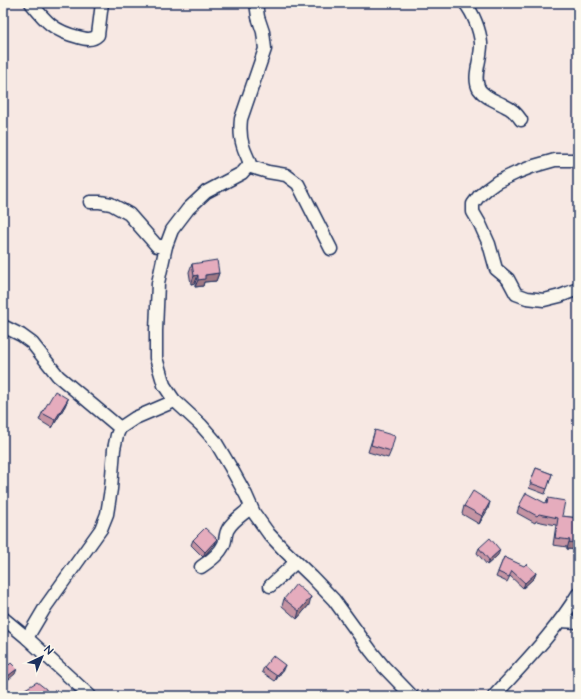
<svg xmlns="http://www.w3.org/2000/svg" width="581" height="699" font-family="'Architects Daughter',sans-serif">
<rect width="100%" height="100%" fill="#f7e8e3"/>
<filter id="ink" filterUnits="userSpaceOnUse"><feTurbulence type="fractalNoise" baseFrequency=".025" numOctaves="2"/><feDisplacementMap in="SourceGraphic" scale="8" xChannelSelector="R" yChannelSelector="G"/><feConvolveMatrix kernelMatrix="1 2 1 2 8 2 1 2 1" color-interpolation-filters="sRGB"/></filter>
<g filter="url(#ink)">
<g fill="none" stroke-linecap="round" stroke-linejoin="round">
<g stroke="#1b2f5e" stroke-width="15">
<g id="minor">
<path d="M31 3C46 22 54 31 78 37 85 39 92 41 98 35L102 3"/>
<path d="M256 3 258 17 263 32 265 49 241 119C240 128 240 137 243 146 245 153 248 157 250 164L242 173 206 192 188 209 172 230 166 246 158 283 156 331V358L164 385 174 400 201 425 215 441 231 468 246 495 254 513 269 534 285 551 312 577 334 600 371 651 384 667 412 696"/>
<path d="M465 3C473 13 480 30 481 43 482 57 472 77 479 89 485 98 497 101 505 106 512 109 517 114 521 120"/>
<path d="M578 160H555L534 166 516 173 497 182 486 190 479 196 473 204V212L480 224 489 244 496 269 508 279 516 294 527 298 544 300 560 296 578 289"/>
<path d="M248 166 268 172 286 175 298 184 331 249"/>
<path d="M90 202H100L111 204 129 214 157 246H166"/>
<path d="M3 326 21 335 32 343 58 376 120 428"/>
<path d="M201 567C210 561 220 554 224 544 226 539 225 534 228 529 233 520 244 514 251 507"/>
<path d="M270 586 296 562"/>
<path d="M3 618 27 638 90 696"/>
<path d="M560 621 578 622"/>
<path d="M27 638 46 606 101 529 107 514 111 489 114 449 117 435 120 428 135 418 170 403 174 400"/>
<path d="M494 696C524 663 555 632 578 594"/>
</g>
</g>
<use href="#minor" stroke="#fbf7ec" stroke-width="12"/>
</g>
<g fill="#c594a3" stroke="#1b2f5e">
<path d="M192 264 219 273 216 281 204 282 203 286 195 287V283L191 284 189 272Z"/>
<path d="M68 399 65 406 52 428 39 420 42 413Z"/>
<path d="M375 430 391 451 388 458 368 452Z"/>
<path d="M536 468 552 474 545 494 529 488Z"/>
<path d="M548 498 562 516 578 518V550L567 549V547L553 545 556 525 536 521 535 523 517 513 519 506 546 503Z"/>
<path d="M464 506 488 509 479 524 462 514Z"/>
<path d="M217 539 215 544 203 557 191 545 193 540Z"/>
<path d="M479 548 498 555 487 565 477 553Z"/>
<path d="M504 557 536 573 534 578 523 588 510 576 507 582 496 577Z"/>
<path d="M284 599 309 605 297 619 282 606Z"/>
<path d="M264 667 283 670 275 681 262 672Z"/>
<path d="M25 689 47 696H23Z"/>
</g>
<g fill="#a07884" stroke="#1b2f5e">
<path d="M219 273 216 281 204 282 203 286 195 287 198 280 205 275Z"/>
<path d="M198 275 195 283 191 284 194 276Z"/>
<path d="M68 399 65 406 52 428 55 420Z"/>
<path d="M490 502 488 509 479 524 482 516Z"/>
<path d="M217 539 215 544 203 557 205 552Z"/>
<path d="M569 542 578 543V550L567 549Z"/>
<path d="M500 550 498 555 487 565 489 560Z"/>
<path d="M536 573 534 578 523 588 525 583Z"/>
<path d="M311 597 309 605 297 619 299 611Z"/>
<path d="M285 665 283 670 275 681 277 676Z"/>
<path d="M17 669 15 674 3 684 4 679Z"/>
</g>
<g fill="#e5acbd" stroke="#1b2f5e">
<path d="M217 260 219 273 205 275V279L198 280V275L194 276 192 264Z"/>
<path d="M55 391 68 399 55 420 42 413Z"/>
<path d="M375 430 395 436 391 451 371 445Z"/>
<path d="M536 468 552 474 547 489 530 483Z"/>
<path d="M473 491 490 502 482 516 464 506Z"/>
<path d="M526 493 547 504 548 498 565 501 562 516 578 518V543L569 542 570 540 555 538 558 518 539 514 537 516 519 506Z"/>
<path d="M205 528 217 539 205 552 193 540Z"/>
<path d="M490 538 500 550 489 560 479 548Z"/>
<path d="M504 557 524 566 526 564 536 573 525 583 512 571 509 577 498 572Z"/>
<path d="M296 584 311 597 299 611 284 599Z"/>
<path d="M273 656 285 665 277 676 264 667Z"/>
<path d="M7 662 9 665 11 663 17 669 4 679 3 678V666Z"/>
<path d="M37 682 46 689 47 696H29L25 689Z"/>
</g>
</g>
<rect width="581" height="699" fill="none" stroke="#fbf7ec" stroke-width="16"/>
<rect x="8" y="8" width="565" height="683" fill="none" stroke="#1b2f5e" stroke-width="1.5" filter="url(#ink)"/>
<g transform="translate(42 657) rotate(44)" stroke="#fbf7ec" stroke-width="3" paint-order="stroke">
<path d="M0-3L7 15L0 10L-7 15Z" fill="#1b2f5e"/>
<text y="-6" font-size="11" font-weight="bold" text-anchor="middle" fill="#1b2f5e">N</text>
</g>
</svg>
